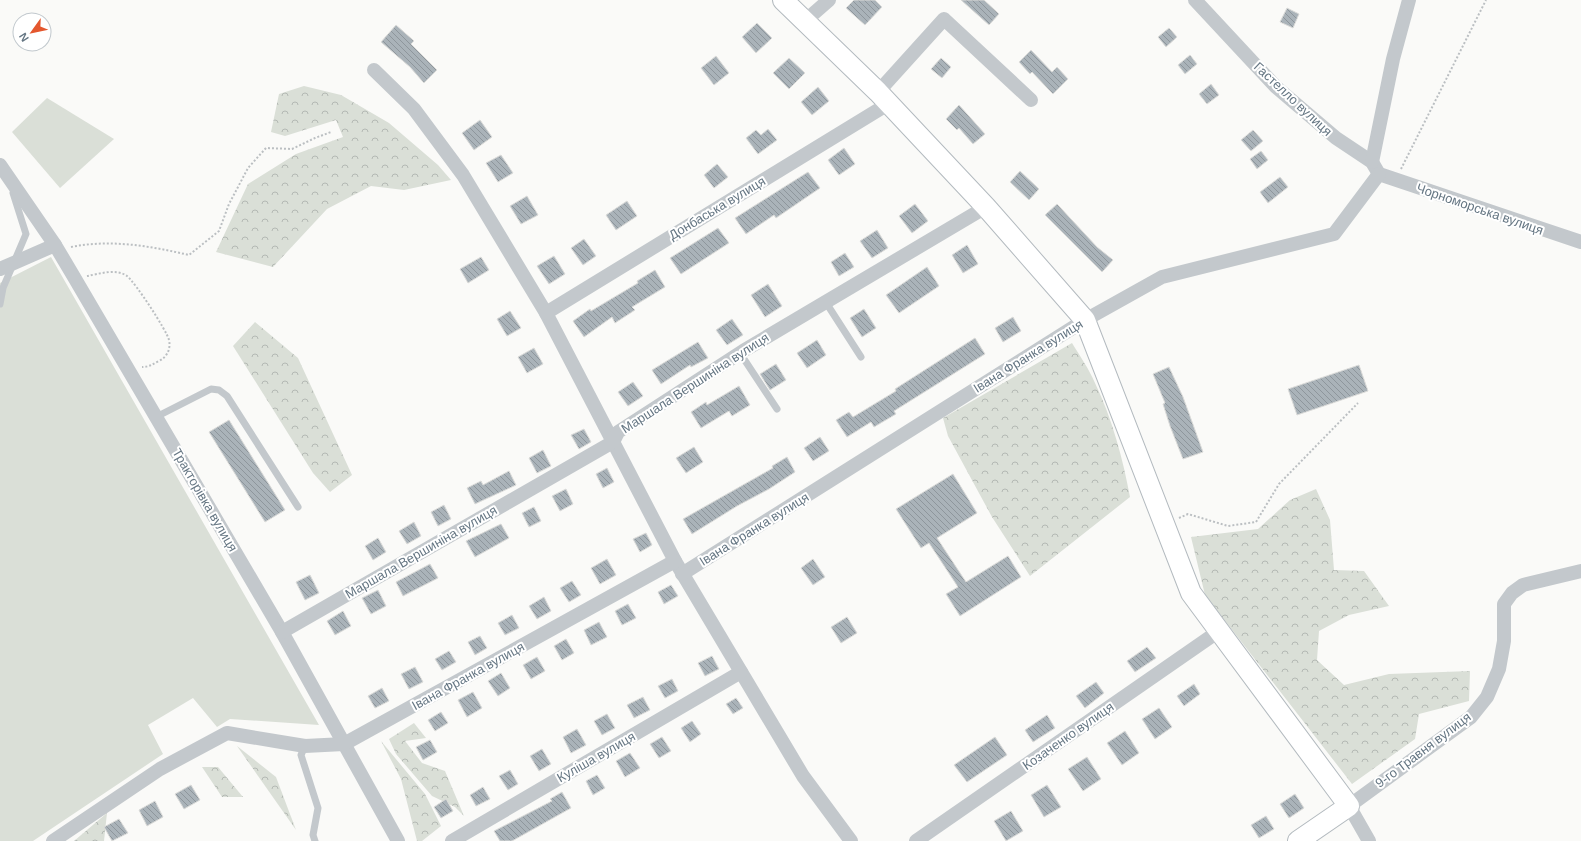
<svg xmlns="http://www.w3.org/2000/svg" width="1581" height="841" font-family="Helvetica,sans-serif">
<defs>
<pattern id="forest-crowns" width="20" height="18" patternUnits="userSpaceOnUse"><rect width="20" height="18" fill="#dadfd7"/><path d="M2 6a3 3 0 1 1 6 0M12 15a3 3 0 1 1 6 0" fill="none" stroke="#b4b9b4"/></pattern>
<pattern id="building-back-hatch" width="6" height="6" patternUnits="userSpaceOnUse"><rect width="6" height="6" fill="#aab3b9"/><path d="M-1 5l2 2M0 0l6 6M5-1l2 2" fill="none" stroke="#8e969c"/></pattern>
</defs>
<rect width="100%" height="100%" fill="#fafaf8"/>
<g fill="#dadfd7">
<path d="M47 98 114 139 60 188 12 132Z"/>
<path d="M51 257 319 725 230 719 217 727 193 698 148 725 163 754 33 841H0V283Z"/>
</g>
<g fill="url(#forest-crowns)">
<path d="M304 86 341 95 389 123 438 165 451 180 404 190 371 186 327 209 273 267 216 252 248 184 296 154 343 137 336 120 285 136 271 132 279 94Z"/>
<path d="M255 322 298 358 352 475 330 492 313 473 233 346Z"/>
<path d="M1072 343C1080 356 1089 369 1095 383 1112 418 1123 459 1130 497L1030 576 992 517 948 436 943 418Z"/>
<path d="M1316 489 1330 520 1334 570 1364 571 1389 606 1349 615 1319 631 1317 660 1344 685 1389 674 1470 671 1469 701 1419 714 1415 739 1352 784 1205 595 1191 537 1258 529 1290 500Z"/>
<path d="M414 723 426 738 405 741 422 763 445 771 464 816 455 807 432 796 396 754 389 739Z"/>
<path d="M381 741 425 794 441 826 422 841H417L401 779Z"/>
<path d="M237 746 276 777 296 830Z"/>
<path d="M202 767H218L243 797H222Z"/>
<path d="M107 813 104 841H74Z"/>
</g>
<g fill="url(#building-back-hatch)" stroke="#dcdcda">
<path d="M854 0H875L882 7 865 25 846 8Z"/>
<path d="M961 0H984L999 14 989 25Z"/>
<path d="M1287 8 1299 14 1293 28 1280 22Z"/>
<path d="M757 23 772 38 756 53 742 37Z"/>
<path d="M396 25 414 41 411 44 437 70 424 83 410 67 381 42Z"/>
<path d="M1169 28 1177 37 1166 47 1158 37Z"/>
<path d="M1031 50 1052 72 1057 67 1068 79 1053 94 1032 72 1030 74 1019 62Z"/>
<path d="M1190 55 1197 64 1185 74 1178 65Z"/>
<path d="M716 56 729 73 714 85 701 68Z"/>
<path d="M789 58 805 73 789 89 773 73Z"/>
<path d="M941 58 951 67 942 78 931 69Z"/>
<path d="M1211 84 1219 95 1207 104 1199 94Z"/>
<path d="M818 87 829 101 812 115 801 102Z"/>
<path d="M959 105 985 134 973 144 959 128 957 130 946 119Z"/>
<path d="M480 120 492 137 474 150 462 133Z"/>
<path d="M768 129 777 140 758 154 746 138 756 130 761 135Z"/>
<path d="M1253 130 1263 141 1251 151 1241 140Z"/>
<path d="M844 148 855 164 839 175 828 160Z"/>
<path d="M1261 151 1268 160 1257 169 1250 159Z"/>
<path d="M501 155 513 173 498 182 486 163Z"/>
<path d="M717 164 728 177 714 188 704 175Z"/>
<path d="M1020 171 1039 189 1029 200 1010 182Z"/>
<path d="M808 172 820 188 776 218 774 215 746 234 735 218Z"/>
<path d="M1280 177 1288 187 1268 203 1260 192Z"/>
<path d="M527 196 538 215 521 224 510 206Z"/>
<path d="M627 201 637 216 616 230 606 215Z"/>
<path d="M915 204 928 221 912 233 899 216Z"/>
<path d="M1057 204 1097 247 1113 260 1102 272 1045 215Z"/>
<path d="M718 228 729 243 681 274 670 258Z"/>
<path d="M877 230 888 248 872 258 860 241Z"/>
<path d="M584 239 596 256 583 265 571 248Z"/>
<path d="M967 245 978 264 963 273 952 255Z"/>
<path d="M845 253 854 267 839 276 831 262Z"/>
<path d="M554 256 565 274 549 284 537 266Z"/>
<path d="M481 257 489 270 468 283 460 269Z"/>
<path d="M927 267 939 286 899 313 886 295Z"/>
<path d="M655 270 665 287 632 307 635 310 615 323 612 317 584 337 573 321 590 309 591 311 638 283 637 281Z"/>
<path d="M768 284 782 306 765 317 751 295Z"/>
<path d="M864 309 876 328 862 337 850 318Z"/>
<path d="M510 311 521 328 507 336 497 319Z"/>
<path d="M1013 317 1021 331 1003 342 995 328Z"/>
<path d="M732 319 743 335 727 345 716 330Z"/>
<path d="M975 338 985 354 894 411 896 414 874 427 871 422 847 437 836 420 849 412 853 417 896 391 895 389Z"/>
<path d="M817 340 826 355 807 368 797 353Z"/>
<path d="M698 342 708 358 691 367 690 365 661 384 652 370Z"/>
<path d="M534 348 543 364 527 373 518 357Z"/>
<path d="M776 364 786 380 770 390 760 374Z"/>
<path d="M1359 365 1368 391 1297 415 1288 389Z"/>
<path d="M1169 367 1183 397 1203 452 1183 459 1170 426 1163 404 1165 403 1153 374Z"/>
<path d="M633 382 643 396 628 406 618 392Z"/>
<path d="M739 386 750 405 732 416 729 411 701 428 691 412 706 402 707 405Z"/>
<path d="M229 420 285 510 265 522 209 432Z"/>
<path d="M584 429 591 442 579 449 571 435Z"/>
<path d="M820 437 829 451 813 461 804 448Z"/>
<path d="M694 447 703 462 686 473 676 458Z"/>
<path d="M543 450 551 466 537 473 529 458Z"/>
<path d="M787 457 795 472 769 489 737 506 692 534 683 519 773 468 772 466Z"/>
<path d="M607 468 614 482 603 488 596 474Z"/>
<path d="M509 471 516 485 475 504 467 488 481 481 483 485Z"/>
<path d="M953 474 977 513 937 538 966 582 1008 556 1021 577 960 616 946 594 958 587 929 543 921 548 896 509Z"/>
<path d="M566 489 573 504 560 511 552 496Z"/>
<path d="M444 505 451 519 438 526 431 512Z"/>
<path d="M534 507 541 521 529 527 522 513Z"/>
<path d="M414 522 421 536 407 544 399 531Z"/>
<path d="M501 524 509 538 475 557 466 541Z"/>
<path d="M646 533 652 545 640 552 633 539Z"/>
<path d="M378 538 386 552 373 560 365 546Z"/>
<path d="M607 559 616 575 600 584 591 568Z"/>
<path d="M813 559 825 577 813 585 801 568Z"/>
<path d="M430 564 438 578 403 596 396 582Z"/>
<path d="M310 575 319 593 305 600 296 582Z"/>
<path d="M572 581 581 595 569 602 560 588Z"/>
<path d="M671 585 678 596 664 604 658 592Z"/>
<path d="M378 590 386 606 371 614 362 598Z"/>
<path d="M544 597 551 611 537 619 529 606Z"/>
<path d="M628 604 636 618 622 625 615 611Z"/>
<path d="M343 611 351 626 335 635 327 621Z"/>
<path d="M512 615 519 628 505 635 498 623Z"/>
<path d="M847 617 857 633 841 643 831 627Z"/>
<path d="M599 622 607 637 591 645 584 630Z"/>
<path d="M480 636 487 648 475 655 468 642Z"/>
<path d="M566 639 574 653 562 660 554 646Z"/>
<path d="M1147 647 1156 658 1135 672 1127 661Z"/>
<path d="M449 651 456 662 442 670 435 659Z"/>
<path d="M712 656 719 669 705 676 698 663Z"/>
<path d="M537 657 545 671 531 679 523 665Z"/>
<path d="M415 667 423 682 409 689 401 674Z"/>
<path d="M501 673 510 688 498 696 488 681Z"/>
<path d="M672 679 678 691 665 698 658 686Z"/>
<path d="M1096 682 1104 693 1085 708 1076 696Z"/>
<path d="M1194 684 1200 694 1184 706 1177 696Z"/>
<path d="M382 688 389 701 375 708 368 696Z"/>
<path d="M473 692 482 708 467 717 458 700Z"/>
<path d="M643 697 650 710 634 718 627 705Z"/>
<path d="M736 698 743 708 733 714 726 704Z"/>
<path d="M1159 708 1172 727 1155 739 1142 719Z"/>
<path d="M441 712 448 723 435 731 428 720Z"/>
<path d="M607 714 615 728 602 735 594 721Z"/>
<path d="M1047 715 1055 728 1033 742 1025 730Z"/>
<path d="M692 721 701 734 690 742 681 728Z"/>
<path d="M577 729 586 745 571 753 563 737Z"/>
<path d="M1125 731 1139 753 1122 765 1107 743Z"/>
<path d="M662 737 671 751 659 758 650 744Z"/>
<path d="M995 737 1007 755 967 782 954 765Z"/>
<path d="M430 740 437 752 423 760 416 747Z"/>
<path d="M542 749 551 764 539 771 530 756Z"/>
<path d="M630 753 640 768 625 777 616 761Z"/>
<path d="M1087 757 1101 779 1083 791 1068 769Z"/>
<path d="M510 770 518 784 508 790 499 776Z"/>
<path d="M597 775 605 788 593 795 586 781Z"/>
<path d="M191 785 200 800 184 809 175 794Z"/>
<path d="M1047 785 1061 807 1044 817 1031 795Z"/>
<path d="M483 787 490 799 476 806 470 795Z"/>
<path d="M562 792 571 808 512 841H500L494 831 552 801 550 799Z"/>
<path d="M1295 794 1304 808 1289 818 1280 804Z"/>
<path d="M446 799 453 811 441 818 434 807Z"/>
<path d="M155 801 163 817 147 826 139 810Z"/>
<path d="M1011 811 1023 831 1006 841 994 821Z"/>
<path d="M1266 816 1274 829 1259 838 1251 825Z"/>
<path d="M119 819 128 833 112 841 104 827Z"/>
</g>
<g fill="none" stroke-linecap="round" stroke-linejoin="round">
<g stroke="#b3babf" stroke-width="22">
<path id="secondary" d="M783 0 878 92 986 207 1085 320 1191 593 1349 806 1298 841"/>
</g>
<g stroke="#bbbfc2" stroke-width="2" stroke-dasharray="2 2" stroke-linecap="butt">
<path d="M1401 169 1486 0"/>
<path d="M71 247C111 239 150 246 189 255L219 231 229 204 248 168 266 148 292 149 315 138 331 132"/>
<path d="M87 276C99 274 116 268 127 276 135 282 167 331 169 340 171 349 167 357 159 361 153 364 149 367 142 367"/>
<path d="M1179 518 1188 514 1228 526 1256 522 1279 484 1358 403"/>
</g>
<g stroke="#c3c8cc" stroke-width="7">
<path d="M825 301 861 357"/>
<path d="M0 304 3 288 26 234 13 193"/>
<path d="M740 353 777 409"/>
<path d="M156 417 211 389 219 390 227 396 298 507"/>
<path d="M305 746 301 755 318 808 313 835 315 841"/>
</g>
<g stroke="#c3c8cc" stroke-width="14">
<path d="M1195 0 1276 87 1336 138 1372 162 1379 174"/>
<path d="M805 21 829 0"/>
<path d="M374 70 414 109 463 175 546 313 675 561 803 776 851 841"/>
<path d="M878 92 944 19 1031 100"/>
<path d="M1372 162 1393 59 1409 0"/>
<path d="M0 165 55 245 74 277 282 632 398 841"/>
<path d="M1379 174 1581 242"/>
<path d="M0 269 55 245"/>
<path d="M546 313 888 104"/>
<path d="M682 574 1085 320 1162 277 1334 234 1379 174"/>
<path d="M282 632 613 442 618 432 743 351 986 207"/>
<path d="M53 841 160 769 227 733 305 746 344 744 675 561"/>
<path d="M452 841 741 672"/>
<path d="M916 841 1219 631"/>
<path d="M1369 841 1349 806 1471 717 1487 697 1499 669 1504 641V604L1512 593 1523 585 1581 571"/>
</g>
<use href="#secondary" stroke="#fff" stroke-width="20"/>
</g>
<g text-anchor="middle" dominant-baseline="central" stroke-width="4" stroke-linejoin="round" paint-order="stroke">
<g font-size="13" fill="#657683" stroke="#fff">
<text transform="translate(1293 99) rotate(43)">Гастелло вулиця</text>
<text transform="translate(717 208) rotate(-31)">Донбаська вулиця</text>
<text transform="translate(1480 209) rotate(19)">Чорноморська вулиця</text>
<text transform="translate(1028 356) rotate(-32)">Івана Франка вулиця</text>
<text transform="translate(695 383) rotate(-33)">Маршала Вершиніна вулиця</text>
<text transform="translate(205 500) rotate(60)">Тракторівка вулиця</text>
<text transform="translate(754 529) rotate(-32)">Івана Франка вулиця</text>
<text transform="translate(421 552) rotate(-30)">Маршала Вершиніна вулиця</text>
<text transform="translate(468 676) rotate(-29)">Івана Франка вулиця</text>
<text transform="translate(1068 736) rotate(-35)">Козаченко вулиця</text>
<text transform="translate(1423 750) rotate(-37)">9-го Травня вулиця</text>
<text transform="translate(596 757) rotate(-30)">Куліша вулиця</text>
</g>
</g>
<g transform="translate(32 32) rotate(237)"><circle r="19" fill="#ffffff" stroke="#c1c8cd"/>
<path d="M0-3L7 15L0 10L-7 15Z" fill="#e4572e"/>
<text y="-6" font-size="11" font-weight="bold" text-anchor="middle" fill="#657683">N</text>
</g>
</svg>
